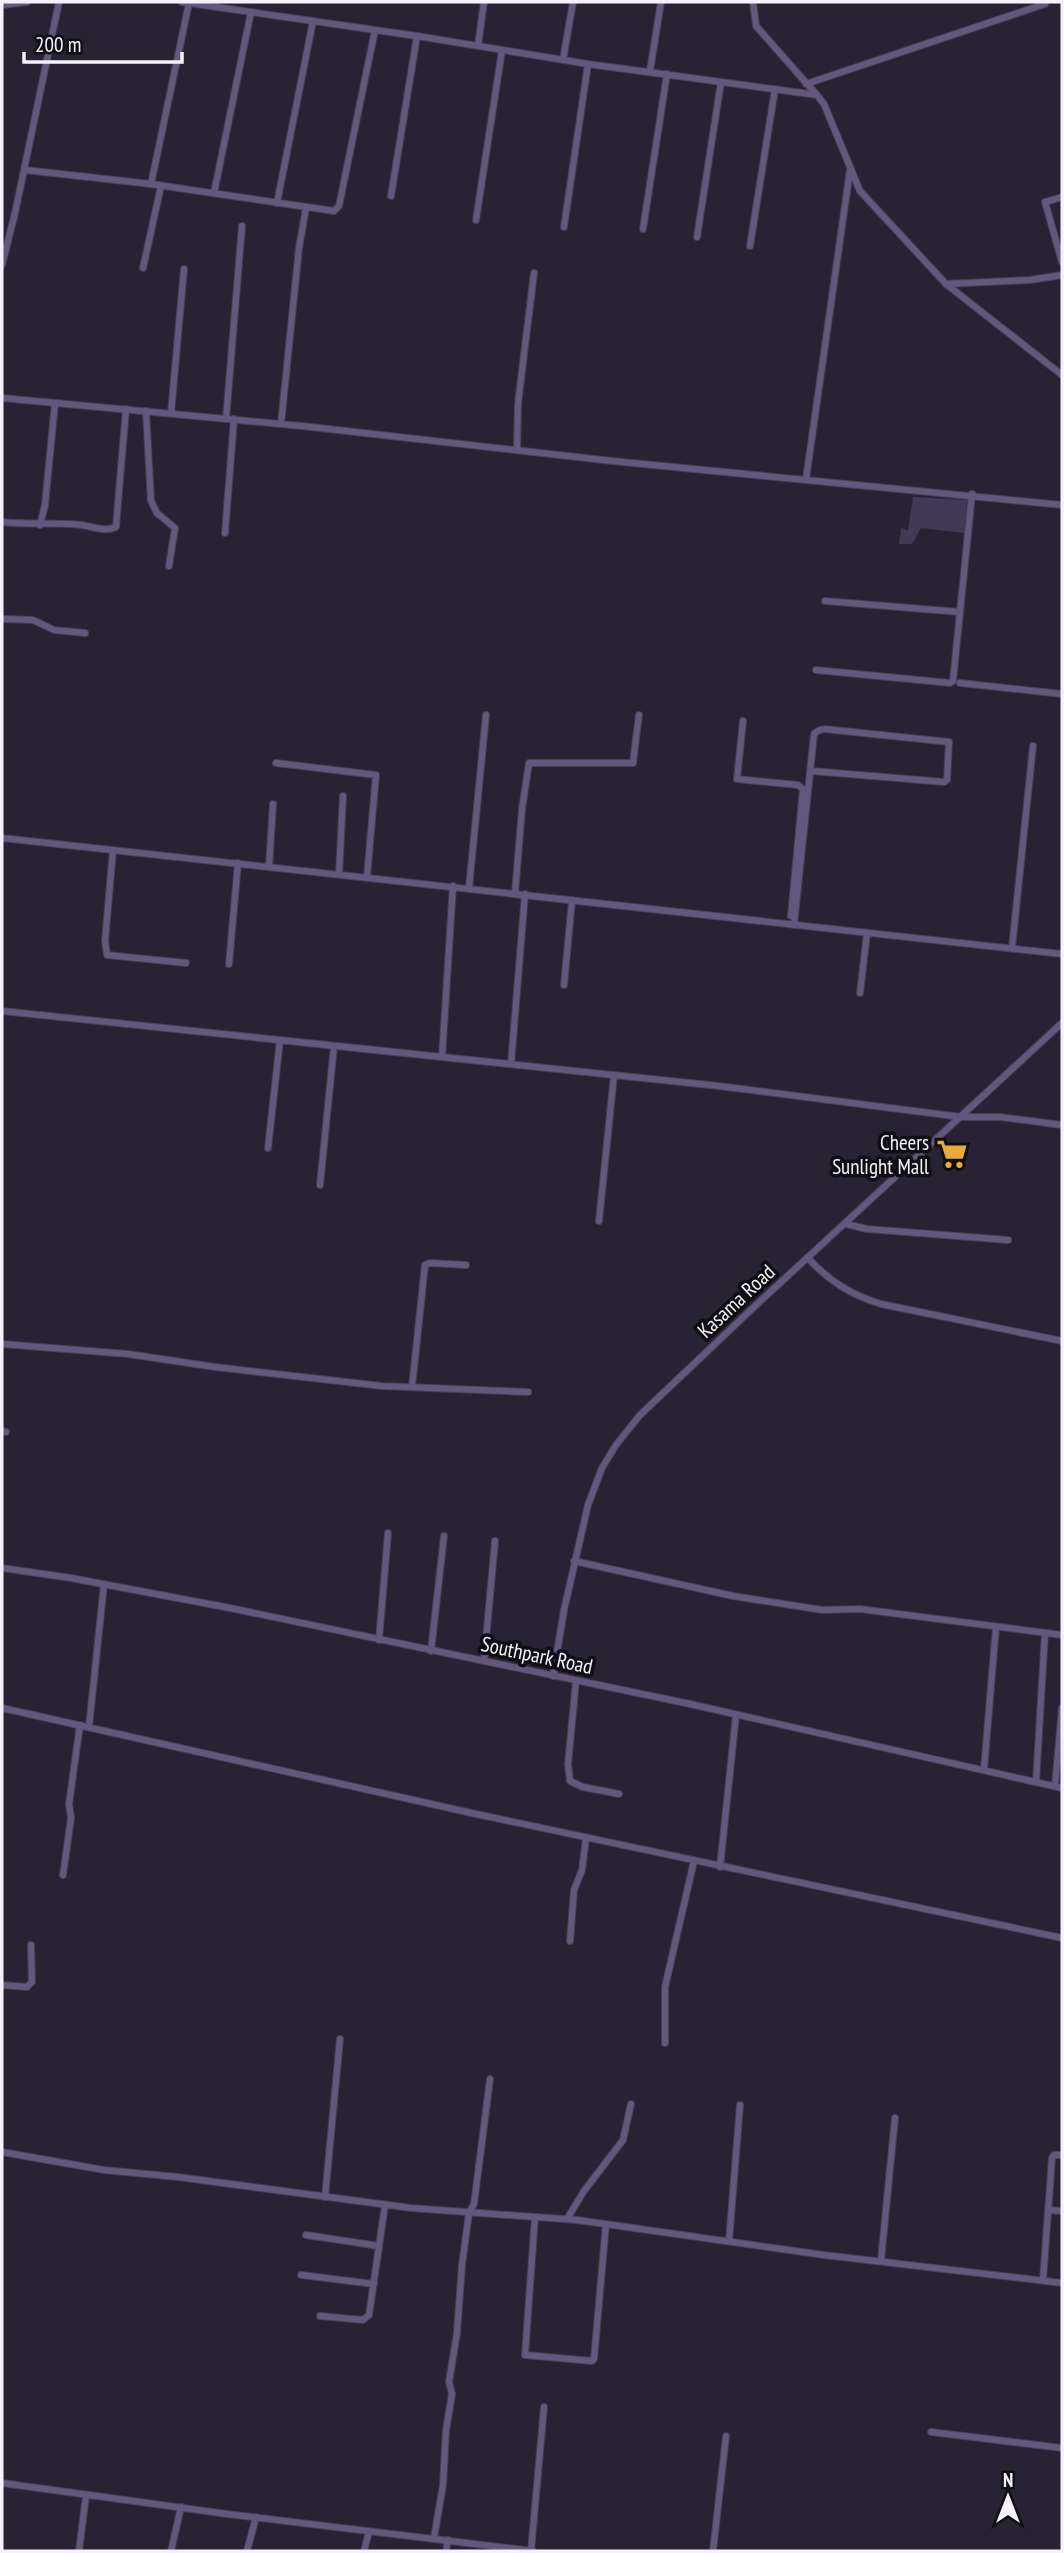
<svg xmlns="http://www.w3.org/2000/svg" width="1064" height="2553" font-family="'PT Sans Narrow',sans-serif">
<rect width="100%" height="100%" fill="#282334"/>
<path fill="#423955" d="M913 497 967 500 965 533 921 528 912 544H899L901 528 908 530Z"/>
<g fill="none" stroke-linecap="round" stroke-linejoin="round">
<g stroke="#454050" stroke-width="8">
<g id="minor">
<path d="M182 2 417 36 588 64 817 95 824 104 860 191 946 284 1062 375"/>
<path d="M753 2 756 26 816 94"/>
<path d="M2 5 27 2"/>
<path d="M478 46 484 2"/>
<path d="M563 60 573 2"/>
<path d="M650 71 661 2"/>
<path d="M806 84 1045 4"/>
<path d="M25 170 151 184 334 211 339 206 375 30"/>
<path d="M151 184 189 3"/>
<path d="M214 193 251 12"/>
<path d="M391 196 417 36"/>
<path d="M1062 197 1045 202 1062 262"/>
<path d="M277 203 313 21"/>
<path d="M476 220 502 50"/>
<path d="M564 227 588 64"/>
<path d="M643 229 667 74"/>
<path d="M697 237 721 82"/>
<path d="M750 246 775 89"/>
<path d="M2 265 15 213 59 2"/>
<path d="M143 268 161 186"/>
<path d="M946 284 1030 280 1062 275"/>
<path d="M2 398 302 426 612 461 1062 505"/>
<path d="M146 411 151 501 157 513 175 528 169 566"/>
<path d="M171 413 184 269"/>
<path d="M226 419 242 226"/>
<path d="M281 424 299 248 306 208"/>
<path d="M517 449 518 404 534 273"/>
<path d="M806 479 850 170"/>
<path d="M2 522C29 525 55 522 82 525 93 527 105 532 116 527L126 409"/>
<path d="M40 525 45 505 55 403"/>
<path d="M225 533 234 419"/>
<path d="M825 601 960 612"/>
<path d="M2 619 33 620 54 630 85 633"/>
<path d="M816 670 950 683 953 681 972 494"/>
<path d="M960 683 1062 694"/>
<path d="M743 721 737 779 798 785 803 789 791 916"/>
<path d="M276 763 376 775 367 877"/>
<path d="M2 838 1062 954"/>
<path d="M113 850 105 941 107 955 186 963"/>
<path d="M269 867 273 804"/>
<path d="M339 874 343 796"/>
<path d="M469 888 486 715"/>
<path d="M515 893 522 809 529 763H633L639 715"/>
<path d="M794 925 814 734C819 728 826 729 834 730L949 742 947 780 944 782 812 771"/>
<path d="M1012 948 1033 746"/>
<path d="M229 964 238 863"/>
<path d="M564 985 572 900"/>
<path d="M860 993 867 933"/>
<path d="M2 1011 719 1086 961 1117H1000L1062 1125"/>
<path d="M442 1057 453 886"/>
<path d="M511 1064 525 894"/>
<path d="M268 1148 280 1040"/>
<path d="M320 1185 334 1046"/>
<path d="M599 1221 614 1075"/>
<path d="M846 1224 867 1229 1008 1240"/>
<path d="M808 1258C829 1281 851 1295 881 1304L1062 1341"/>
<path d="M2 1344 128 1354 215 1367 382 1386 528 1392"/>
<path d="M412 1387 425 1265 430 1263 466 1265"/>
<path d="M2 1431 6 1432"/>
<path d="M574 1561 733 1596 822 1610 860 1609 1062 1635"/>
<path d="M2 1568 71 1578 230 1608 690 1704 1062 1788"/>
<path d="M379 1640 388 1533"/>
<path d="M431 1651 444 1536"/>
<path d="M484 1661 495 1541"/>
<path d="M553 1676 564 1610 588 1505 602 1468 616 1445 640 1415 755 1306 1062 1023"/>
<path d="M576 1681 568 1764 570 1781 583 1787 619 1794"/>
<path d="M2 1708 476 1814 1062 1938"/>
<path d="M89 1727 104 1584"/>
<path d="M984 1769 996 1627"/>
<path d="M1036 1782 1045 1633"/>
<path d="M1055 1786 1062 1708"/>
<path d="M720 1867 736 1715"/>
<path d="M63 1875 71 1818 69 1804 80 1725"/>
<path d="M570 1941 574 1890 582 1870 586 1838"/>
<path d="M2 1985 27 1987 32 1982 31 1945"/>
<path d="M665 2043V1987L694 1861"/>
<path d="M2 2152 104 2170 178 2177 411 2208 577 2220 824 2255 1062 2283"/>
<path d="M325 2197 340 2039"/>
<path d="M1048 2210 1062 2211"/>
<path d="M535 2217 525 2355 592 2361 594 2359 606 2224"/>
<path d="M567 2219 584 2191 623 2140 631 2104"/>
<path d="M306 2235 379 2246"/>
<path d="M729 2241 740 2105"/>
<path d="M881 2260 895 2118"/>
<path d="M301 2275 374 2284"/>
<path d="M1043 2280 1052 2158 1054 2155H1062"/>
<path d="M320 2316 363 2320 369 2315 385 2205"/>
<path d="M931 2432 1062 2448"/>
<path d="M2 2483 227 2514 533 2551"/>
<path d="M434 2538 443 2485 446 2430 452 2394 449 2382 457 2333 462 2265 469 2213 474 2204 490 2079"/>
<path d="M79 2551 86 2495"/>
<path d="M171 2551 181 2507"/>
<path d="M247 2551 256 2517"/>
<path d="M364 2551 369 2532"/>
<path d="M446 2551 448 2540"/>
<path d="M531 2551 544 2407"/>
<path d="M713 2551 726 2436"/>
</g>
</g>
<use href="#minor" stroke="#64577e" stroke-width="6"/>
</g>
<defs>
<g id="supermarket-bare" transform="scale(2.415)"><path d="M-6-5.5h2.5l.6 2H6L4.5 2H-2.5L-4.4-4H-6ZM-1.5 3.2a1.3 1.3 0 1 0 .1 0ZM3 3.2a1.3 1.3 0 1 0 .1 0Z" fill="#eba93a" stroke="#100e15" stroke-width="2.5" paint-order="stroke"/></g>
</defs>
<g fill-rule="evenodd">
<use href="#supermarket-bare" x="952" y="1154"/>
</g>
<g text-anchor="middle" dominant-baseline="central" stroke-width="7" stroke-linejoin="round" paint-order="stroke">
<g font-size="21" fill="#f4f1fc" stroke="#100e15" text-anchor="end">
<text x="929" y="1142">Cheers<tspan x="929" dy="24">Sunlight Mall</tspan></text>
</g>
<g font-size="21" fill="#f4f1fc" stroke="#100e15">
<text transform="translate(736 1301) rotate(-43)">Kasama Road</text>
<text transform="translate(537 1655) rotate(12)">Southpark Road</text>
</g>
</g>
<rect width="1064" height="2553" fill="none" stroke="#f4f1fc" stroke-width="7"/>
<g transform="translate(1008 2497)" stroke="#100e15" stroke-width="5" paint-order="stroke">
<path d="M0-5L12 26L0 18L-12 26Z" fill="#f4f1fc"/>
<text y="-10" font-size="19" font-weight="bold" text-anchor="middle" fill="#f4f1fc">N</text>
</g>
<path d="M24 52v10h158v-10" fill="none" stroke="#f4f1fc" stroke-width="3.5"/>
<text x="35" y="52" font-size="21" fill="#f4f1fc" stroke="#100e15" stroke-width="5" paint-order="stroke">200 m</text>
</svg>
